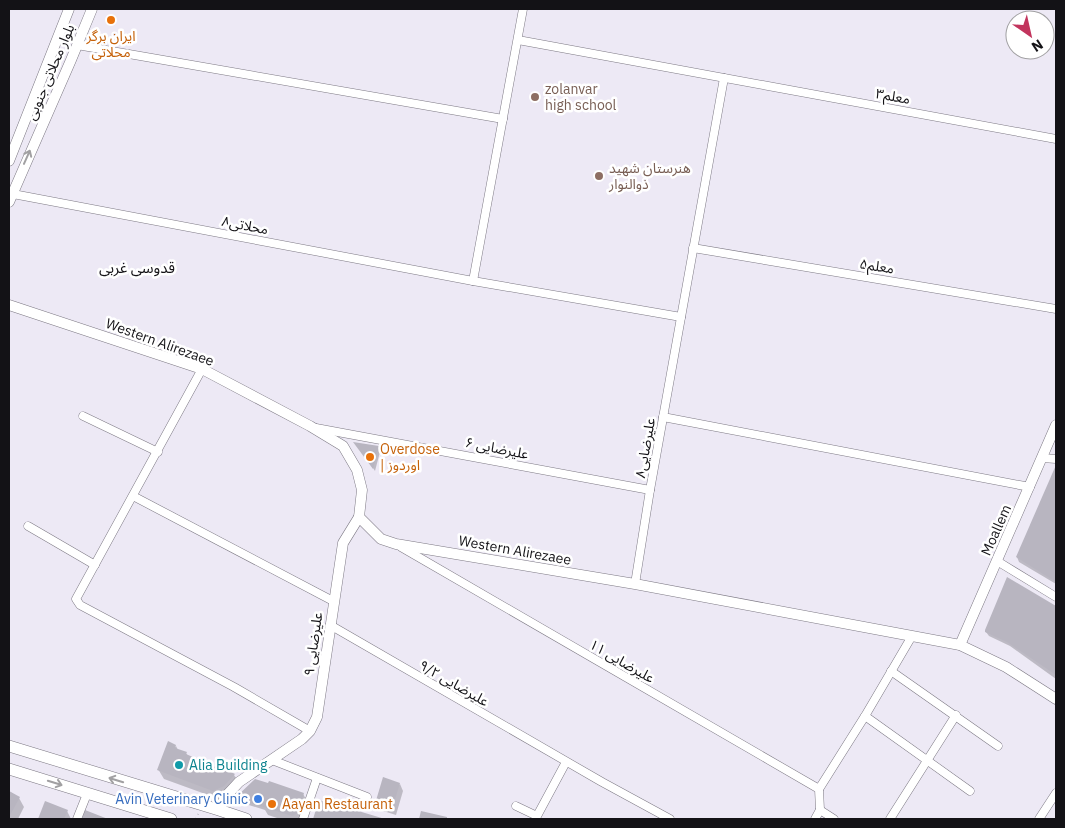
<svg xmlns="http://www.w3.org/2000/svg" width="1065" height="828" font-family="'IBM Plex Sans','Noto Sans Arabic',sans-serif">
<rect width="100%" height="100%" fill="#ede9f5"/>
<g fill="#0003">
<path d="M358 446 378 447 380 452 375 471Z"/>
<path d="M1056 471V584L1019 562 1017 557Z"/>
<path d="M1008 579 1056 608V679L1010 646 989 636 986 632Z"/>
<path d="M176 746 178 750 186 753 188 756 225 773 226 770 234 775 240 784 219 799 164 779 158 769Z"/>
<path d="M400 784 403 791 396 815 380 810 376 804Z"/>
<path d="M9 791 19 798 24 807 18 819H9Z"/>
<path d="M303 794 309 804 304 819H280L268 815 265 810 239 802 237 799Z"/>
<path d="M320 802 371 816 383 819H315Z"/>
<path d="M46 803 67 811 71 819H39Z"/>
</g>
<g fill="#b8b5c0">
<path d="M353 442 379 446 373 469Z"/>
<path d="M1056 465V582L1016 557Z"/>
<path d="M1007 577 1056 606V675L1007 642 985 632V630Z"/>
<path d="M168 741 176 745 175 748 187 752 186 754 224 771 225 769 235 774 224 786 213 791 157 770Z"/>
<path d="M383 777 400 783 392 809 375 804Z"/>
<path d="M255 779 268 783 269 781 304 793 298 813 292 816 235 798Z"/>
<path d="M9 791 20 797 9 817Z"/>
<path d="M319 800 355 811V810L385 819H313Z"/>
<path d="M45 801 68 810 64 819H38Z"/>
<path d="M85 810 108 819H82Z"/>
<path d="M421 811 447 817V819H419Z"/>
</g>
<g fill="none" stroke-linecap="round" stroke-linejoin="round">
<g stroke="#7d7984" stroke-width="9">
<g id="minor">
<path d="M518 40 1056 139"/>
<path d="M77 45 503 119"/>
<path d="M13 194 473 281 681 317"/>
<path d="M693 248 1056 309"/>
<path d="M473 281 523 9"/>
<path d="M202 369 76 599 80 605 234 687 310 731"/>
<path d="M83 416 158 452"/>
<path d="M663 417 1030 487"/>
<path d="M316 428 650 490"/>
<path d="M1042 458 1056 459"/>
<path d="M133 496 333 601"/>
<path d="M28 526 95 565"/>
<path d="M401 547 819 789 820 810"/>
<path d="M997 561 1056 597"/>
<path d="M635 584 650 490 724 78"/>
<path d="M330 625 602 782 670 819"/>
<path d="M891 671 998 746"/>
<path d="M865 716 970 791"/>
<path d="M272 760 367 797"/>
<path d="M819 789 865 716 912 636"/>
<path d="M516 806 537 816 566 762"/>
<path d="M820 810 834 819"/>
<path d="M77 819 87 794"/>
<path d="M303 819 317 778"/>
<path d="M815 819 820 810"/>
<path d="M890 819 956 715"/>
<path d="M1039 819 1056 793"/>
</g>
</g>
<g stroke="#7d7984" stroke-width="11">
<g id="tertiary">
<path d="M9 161 69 9"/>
<path d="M9 202 71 60 92 9"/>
<path d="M9 305 202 369 310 426 343 446 357 470 362 490 359 517 381 539 396 544 635 584 960 645 1006 667 1056 699"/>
<path d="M960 645 1056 425"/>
<path d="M219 810 226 796 239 782 302 739 310 731 317 717 343 543 359 517"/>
</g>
</g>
<g stroke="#7d7984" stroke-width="12">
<g id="secondary">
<path d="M9 746 219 810 246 819"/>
<path d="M9 769 171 819"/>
</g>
</g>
<path stroke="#918e97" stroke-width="2" stroke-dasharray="1 4" stroke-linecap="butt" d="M196 819 198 814"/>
<use href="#minor" stroke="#fff" stroke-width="8"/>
<use href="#tertiary" stroke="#fff" stroke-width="10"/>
<use href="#secondary" stroke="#fff" stroke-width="11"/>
</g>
<defs><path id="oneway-shaft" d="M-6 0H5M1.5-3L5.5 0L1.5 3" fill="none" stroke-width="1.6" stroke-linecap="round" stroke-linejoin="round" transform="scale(1.25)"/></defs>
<g stroke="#a1a0a2">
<use href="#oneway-shaft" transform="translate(27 157) rotate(-66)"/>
<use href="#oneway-shaft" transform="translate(116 780) rotate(-163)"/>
<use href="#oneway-shaft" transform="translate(55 783) rotate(17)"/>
</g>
<g fill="#e8710a" stroke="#fff" stroke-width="2">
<circle cx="111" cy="20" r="5"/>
<circle cx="370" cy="457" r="5"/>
<circle cx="272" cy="804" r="5"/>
</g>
<g fill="#8d6e63" stroke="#fff" stroke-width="2">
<circle cx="535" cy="97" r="5"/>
<circle cx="599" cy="176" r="5"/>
</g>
<circle fill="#0f9aa8" stroke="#fff" stroke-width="2" cx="179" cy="765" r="5"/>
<circle fill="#3f7fe0" stroke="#fff" stroke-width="2" cx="258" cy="799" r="5"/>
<g text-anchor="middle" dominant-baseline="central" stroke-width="5" stroke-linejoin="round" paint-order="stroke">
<g font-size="14" fill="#c56008" stroke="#fff" text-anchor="start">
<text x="111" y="36" text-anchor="middle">ایران برگر<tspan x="111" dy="16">محلاتی</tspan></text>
<text x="380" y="449">Overdose<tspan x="380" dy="16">| اوردوز</tspan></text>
<text x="282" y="804">Aayan Restaurant</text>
</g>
<g font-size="14" fill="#131216" stroke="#fff">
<text transform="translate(50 72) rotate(-67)">بلوار محلاتی جنوبی</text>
<text transform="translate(893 96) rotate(10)">معلم۳</text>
<text transform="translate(245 225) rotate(11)">محلاتی۸</text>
<text transform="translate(877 266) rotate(9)">معلم۵</text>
<text transform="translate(160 342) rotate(20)">Western Alirezaee</text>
<text transform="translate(497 448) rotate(11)">۶ علیرضایی</text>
<text transform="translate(645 448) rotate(-80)">علیرضایی۸</text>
<text transform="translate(996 530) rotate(-66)">Moallem</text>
<text transform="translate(515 550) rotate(10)">Western Alirezaee</text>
<text transform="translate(313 644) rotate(-82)">۹ علیرضایی</text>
<text transform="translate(622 661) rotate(30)">۱۱ علیرضایی</text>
<text transform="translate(454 683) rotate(30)">۹/۲ علیرضایی</text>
</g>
<g font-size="14" fill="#785e54" stroke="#fff" text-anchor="start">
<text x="545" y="89">zolanvar<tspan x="545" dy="16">high school</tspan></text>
<text x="609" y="168">هنرستان شهید<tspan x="609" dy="16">ذوالنوار</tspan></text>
</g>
<g font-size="14" fill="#0d838f" stroke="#fff" text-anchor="start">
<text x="189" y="765">Alia Building</text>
</g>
<g font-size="14" fill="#366cbe" stroke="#fff" text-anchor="end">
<text x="248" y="799">Avin Veterinary Clinic</text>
</g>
<g font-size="15" fill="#131216" stroke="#fff">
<text x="137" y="267">قدوسی غربی</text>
</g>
</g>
<rect width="1065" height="828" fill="none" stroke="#131216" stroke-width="20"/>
<g transform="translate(1030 35) rotate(146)"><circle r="24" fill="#ffffff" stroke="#a1a0a2"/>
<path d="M0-4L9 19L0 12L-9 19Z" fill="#c2345d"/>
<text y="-8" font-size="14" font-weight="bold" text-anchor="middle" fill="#131216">N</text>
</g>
</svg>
